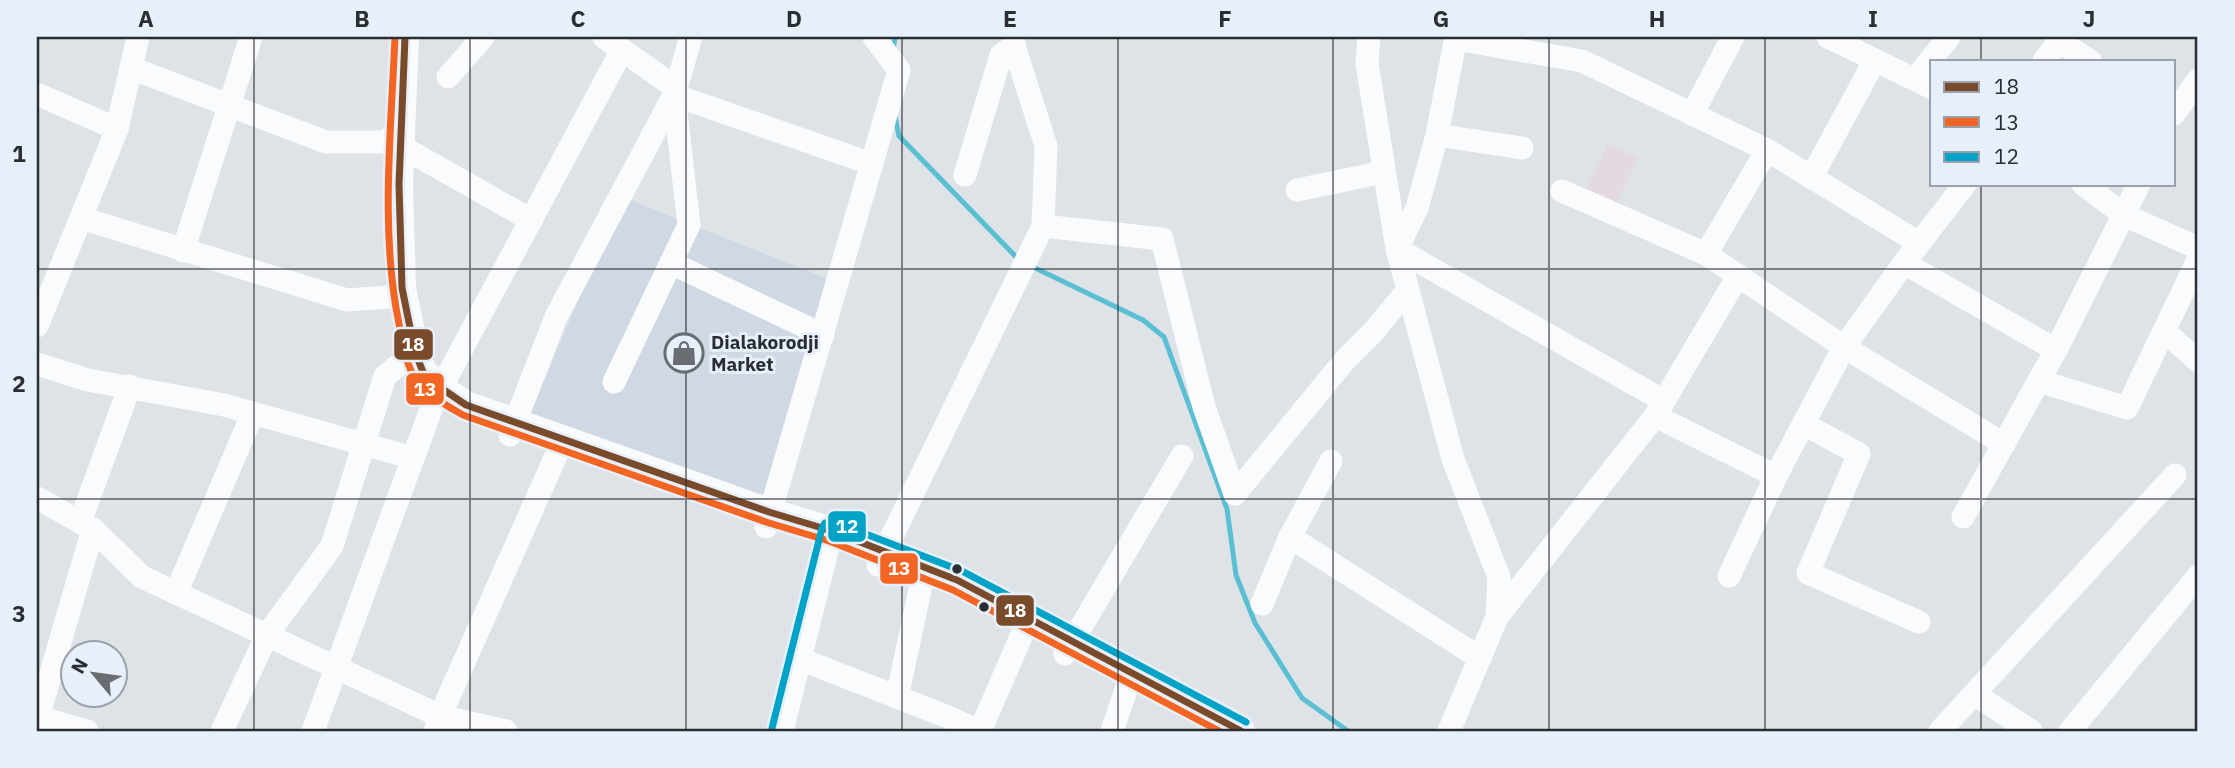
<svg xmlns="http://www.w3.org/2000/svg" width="2235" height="768" viewBox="0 0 2235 768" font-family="'IBM Plex Sans',sans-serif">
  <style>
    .built { fill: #d0d8e3 }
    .industrial { fill: #e2d9e3 }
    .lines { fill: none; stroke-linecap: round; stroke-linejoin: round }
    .stream { stroke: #5bbfd3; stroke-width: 5 }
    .minor { stroke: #fafbfc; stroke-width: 23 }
    .major { stroke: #fafbfc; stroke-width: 28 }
    .bus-1-casing { stroke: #e7effa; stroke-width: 12 }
    .bus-2-casing { stroke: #e7effa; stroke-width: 12 }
    .bus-3-casing { stroke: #e7effa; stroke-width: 12 }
    .bus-1 { stroke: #7a4b2a; stroke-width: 7 }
    .bus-2 { stroke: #f26522; stroke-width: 7 }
    .bus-3 { stroke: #02a3c6; stroke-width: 7 }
    .grid { fill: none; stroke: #2a2d31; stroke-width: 2; stroke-opacity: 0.55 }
    .bus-dot { fill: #2a2d31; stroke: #e7effa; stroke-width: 2.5 }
    .labels { text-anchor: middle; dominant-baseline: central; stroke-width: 6; stroke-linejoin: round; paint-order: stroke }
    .poi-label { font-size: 19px; font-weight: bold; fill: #2a2d31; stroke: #e7effa; text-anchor: start }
    .line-badge { stroke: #e7effa; stroke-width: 2.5 }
    .badge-label { font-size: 19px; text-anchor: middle; font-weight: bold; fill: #fff }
    .neatline { fill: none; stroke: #2a2d31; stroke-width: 2.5 }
    .grid-label { font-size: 23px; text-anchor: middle; font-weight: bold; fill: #2a2d31 }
  </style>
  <rect width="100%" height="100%" fill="#dee3e8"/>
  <path class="built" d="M622 197 833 281 770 497 526 424Z"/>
  <path class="industrial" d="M1608 144 1638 158 1617 203 1587 189Z"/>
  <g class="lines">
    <g class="stream">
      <path d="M893 51 895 37"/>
      <path d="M895 116 899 136 1019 260"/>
      <path d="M1031 266 1143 320 1164 337 1227 509 1236 575 1255 623 1302 698 1348 731"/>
    </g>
    <g class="minor">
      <path d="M604 37 676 88"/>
      <path d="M1369 37 1367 64 1397 249 1664 401"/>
      <path d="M1828 37 1932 88"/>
      <path d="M1456 39 1582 61 1767 150 1919 243"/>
      <path d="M2059 41 2090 61"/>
      <path d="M2044 61 2062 37"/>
      <path d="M131 68 326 142H386"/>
      <path d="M448 77 483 37"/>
      <path d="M1915 79 1949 37"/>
      <path d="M37 94 117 129"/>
      <path d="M674 95 872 164"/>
      <path d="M1692 114 1733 37"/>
      <path d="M2174 114 2198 80"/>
      <path d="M1437 135 1522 148"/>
      <path d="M388 139 531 220"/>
      <path d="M965 175 1001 55 1014 46"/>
      <path d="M1811 178 1875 60"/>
      <path d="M2083 184 2124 215 2198 248"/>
      <path d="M1297 190 1384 172"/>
      <path d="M1562 191 1706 254 1844 347 2004 444"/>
      <path d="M81 218 347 300 388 297"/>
      <path d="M1043 226 1162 239 1204 407 1235 494"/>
      <path d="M183 251 251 37"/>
      <path d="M1706 254 1767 150"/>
      <path d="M671 263 823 335"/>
      <path d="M1904 263 2056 350"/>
      <path d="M37 326 117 129 138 37"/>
      <path d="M2164 331 2198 361"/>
      <path d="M37 364 88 380 224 405 413 458"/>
      <path d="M2039 381 2127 408 2198 260"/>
      <path d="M614 382 689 225 674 95"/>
      <path d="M1655 416 1776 476"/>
      <path d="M1804 424 1859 454 1808 573 1919 622"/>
      <path d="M510 435 556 317 674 95 691 37"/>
      <path d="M1235 494 1345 360 1374 331 1407 291"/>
      <path d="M37 498 93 529 142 577 440 716 506 731"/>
      <path d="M1963 517 2056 350 2139 184"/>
      <path d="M80 522 130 386"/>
      <path d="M766 527 899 70 874 37"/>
      <path d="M1290 537 1480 658"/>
      <path d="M878 565 1043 226 1046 146 1014 46V37"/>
      <path d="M1729 576 1776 476 1844 347 1904 263 1965 184"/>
      <path d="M176 593 253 413"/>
      <path d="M1262 604 1290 537 1331 461"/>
      <path d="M1497 617 1655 416 1738 276"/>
      <path d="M1065 654 1182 456"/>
      <path d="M800 659 948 717 978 731"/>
      <path d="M1974 694 2031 731"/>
      <path d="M897 697 925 567"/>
      <path d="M38 717 87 731"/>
      <path d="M37 721 93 529"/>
      <path d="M222 731 267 635 332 546 385 376 415 352"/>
      <path d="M313 731 434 401 622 50"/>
      <path d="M435 731 440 716 563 440"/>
      <path d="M782 731 832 531"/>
      <path d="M980 731 1023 632"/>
      <path d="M1112 731 1127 687"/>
      <path d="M1449 731 1497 617 1499 577 1453 459 1397 249 1417 208 1437 135 1456 37"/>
      <path d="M1940 731 2175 475"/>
      <path d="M2070 731 2198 576"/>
    </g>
    <path class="major" d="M405 37 399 184 402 288 415 352 423 372 441 388 466 405 769 512 832 531 957 580 1241 731"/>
    <g class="bus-1-casing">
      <path id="bus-1" d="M405 37 399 184 402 288 415 352 423 372 441 388 466 405 769 512 832 531 957 580 1241 731"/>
    </g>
    <g class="bus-2-casing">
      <path id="bus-2" d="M395 37C391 131 380 232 399 324 402 341 405 359 413 375 420 390 448 407 463 415L766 522 829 541 953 590 1219 731"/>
    </g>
    <g class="bus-3-casing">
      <path id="bus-3" d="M772 728 822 528 825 523 832 521 962 571 1246 722"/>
    </g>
    <use href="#bus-1" class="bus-1"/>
    <use href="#bus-2" class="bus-2"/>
    <use href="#bus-3" class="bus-3"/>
  </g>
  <path class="grid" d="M254 37V731M470 37V731M686 37V731M902 37V731M1118 37V731M1333 37V731M1549 37V731M1765 37V731M1981 37V61M1981 184V731M37 269H2198M37 499H2198"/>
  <defs>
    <g id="shop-ring" transform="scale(2.0125)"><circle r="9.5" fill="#e7effa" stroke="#696d71" stroke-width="1.5"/><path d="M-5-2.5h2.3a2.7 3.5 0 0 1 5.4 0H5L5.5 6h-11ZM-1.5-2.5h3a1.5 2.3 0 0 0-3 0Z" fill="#696d71"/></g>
  </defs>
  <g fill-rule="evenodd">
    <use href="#shop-ring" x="684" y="353"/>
  </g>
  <g class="bus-dot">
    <circle cx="957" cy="569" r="6"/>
    <circle cx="984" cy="607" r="6"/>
  </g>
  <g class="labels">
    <g class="poi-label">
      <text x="711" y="342">Dialakorodji<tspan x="711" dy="22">Market</tspan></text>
    </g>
  </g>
  <g class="line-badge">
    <rect x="393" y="328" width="41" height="33" rx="7" fill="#7a4b2a"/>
    <rect x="405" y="372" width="40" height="34" rx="7" fill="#f26522"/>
    <rect x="827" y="510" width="40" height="33" rx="7" fill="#02a3c6"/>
    <rect x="879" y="552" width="40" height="33" rx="7" fill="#f26522"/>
    <rect x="995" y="594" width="40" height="33" rx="7" fill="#7a4b2a"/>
  </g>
  <g class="badge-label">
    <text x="413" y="351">18</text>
    <text x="425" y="396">13</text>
    <text x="847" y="533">12</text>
    <text x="899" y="575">13</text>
    <text x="1015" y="617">18</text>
  </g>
  <rect width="2235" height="768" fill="none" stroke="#e7effa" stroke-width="77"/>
  <rect x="1930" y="60" width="245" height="126" fill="#e7effa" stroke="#9ba1aa" stroke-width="2"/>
  <rect x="1944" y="82" width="35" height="10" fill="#7a4b2a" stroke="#9ba1aa" stroke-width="2"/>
  <text x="1994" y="94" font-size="21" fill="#2a2d31">18</text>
  <rect x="1944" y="117" width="35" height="10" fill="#f26522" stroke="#9ba1aa" stroke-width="2"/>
  <text x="1994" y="130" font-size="21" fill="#2a2d31">13</text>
  <rect x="1944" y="152" width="35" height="10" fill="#02a3c6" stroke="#9ba1aa" stroke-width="2"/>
  <text x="1994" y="164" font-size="21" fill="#2a2d31">12</text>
  <g transform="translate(94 674) rotate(299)"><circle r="33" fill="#e7effa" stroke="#9ba1aa" stroke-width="2"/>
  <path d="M0-5L12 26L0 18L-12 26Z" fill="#696d71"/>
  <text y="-10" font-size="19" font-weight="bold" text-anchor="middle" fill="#2a2d31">N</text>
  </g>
  <rect x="38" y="38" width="2158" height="692" class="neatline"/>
  <g class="grid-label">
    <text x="146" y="27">A</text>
    <text x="362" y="27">B</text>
    <text x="578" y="27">C</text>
    <text x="794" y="27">D</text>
    <text x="1010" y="27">E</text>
    <text x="1225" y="27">F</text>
    <text x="1441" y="27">G</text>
    <text x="1657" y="27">H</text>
    <text x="1873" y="27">I</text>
    <text x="2089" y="27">J</text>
    <text x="19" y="162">1</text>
    <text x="19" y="392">2</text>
    <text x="19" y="622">3</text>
  </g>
</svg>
